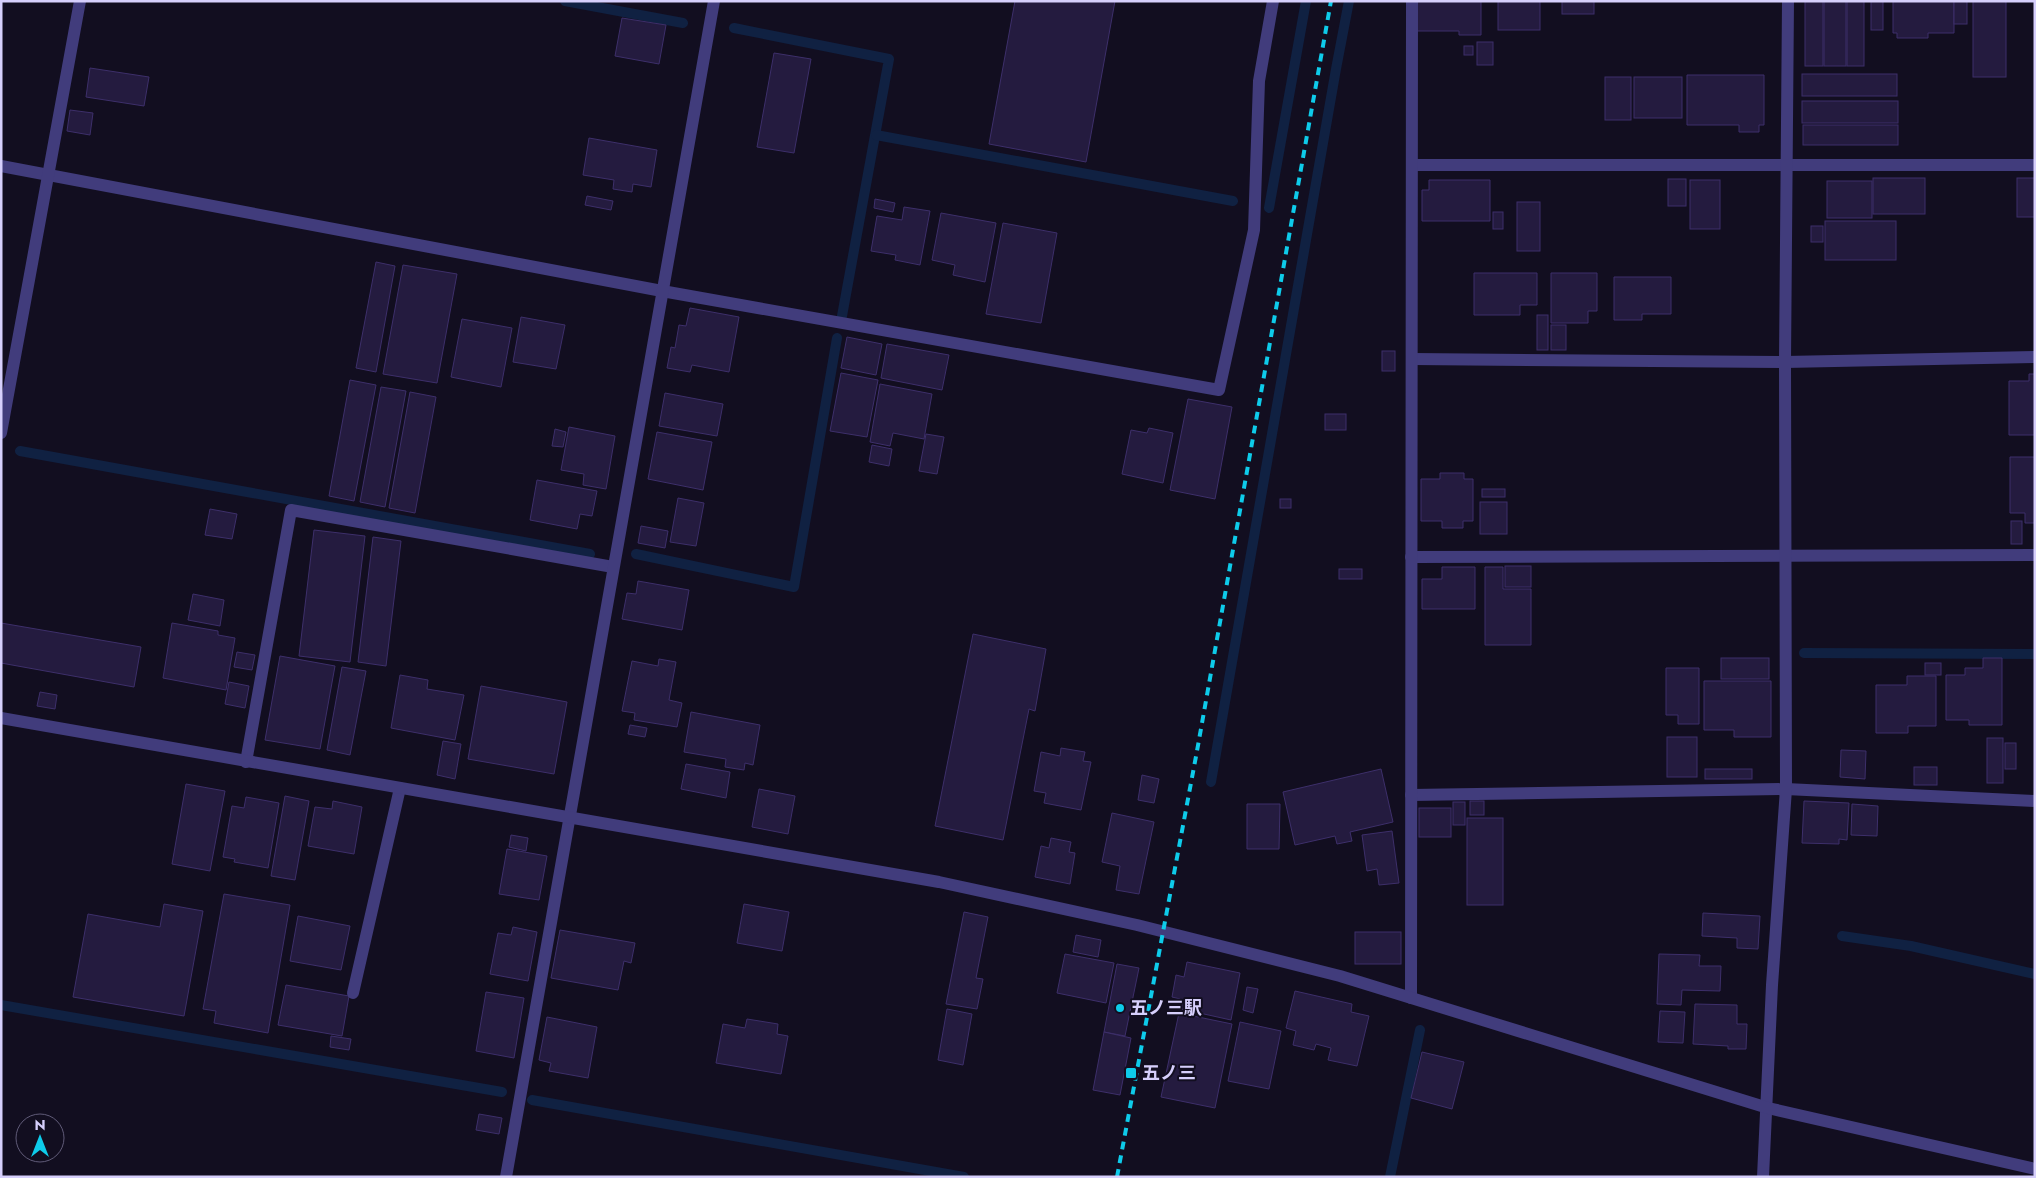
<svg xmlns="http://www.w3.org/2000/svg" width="2036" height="1178" viewBox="0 0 2036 1178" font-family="Jost,'Noto Sans JP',sans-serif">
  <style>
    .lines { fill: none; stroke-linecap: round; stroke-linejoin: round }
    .stream { stroke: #102142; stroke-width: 10 }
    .building { fill: #241b3f; stroke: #3d2f6a }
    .service { stroke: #413c7c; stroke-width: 12 }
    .minor { stroke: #413c7c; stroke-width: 12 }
    .tertiary { stroke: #413c7c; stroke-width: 12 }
    .rail { stroke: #0ecbea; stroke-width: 4; stroke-dasharray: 8 6; stroke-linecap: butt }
    .poi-dot { fill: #0ecbea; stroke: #120e20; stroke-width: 2 }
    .labels { text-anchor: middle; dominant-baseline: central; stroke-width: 4; stroke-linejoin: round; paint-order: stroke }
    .poi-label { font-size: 18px; font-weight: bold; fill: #d6cffc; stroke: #120e20; text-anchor: start }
  </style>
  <rect width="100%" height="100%" fill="#120e20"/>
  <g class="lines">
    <g class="stream">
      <path d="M565 1 683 23"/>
      <path d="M734 28 889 59 842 316"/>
      <path d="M876 135 1233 201"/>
      <path d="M1269 208 1306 1"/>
      <path d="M20 451 590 554"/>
      <path d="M636 554 794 587 837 338"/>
      <path d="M1804 653 2035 654"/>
      <path d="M1211 782 1336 69 1349 1"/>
      <path d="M1842 936 1911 946 2035 974"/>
      <path d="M1 1005 502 1092"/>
      <path d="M532 1100 964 1177"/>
      <path d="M1390 1177 1420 1030"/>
    </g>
  </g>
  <g class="building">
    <path d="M1015 1H1115L1086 162 989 144Z"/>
    <path d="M1417 1H1481V35H1459V31H1417Z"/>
    <rect x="1498" y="1" width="42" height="29"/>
    <rect x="1562" y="1" width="32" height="13"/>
    <rect x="1805" y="1" width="18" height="65"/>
    <rect x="1824" y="1" width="22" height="65"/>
    <rect x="1847" y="1" width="17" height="65"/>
    <rect x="1871" y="1" width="12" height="29"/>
    <path d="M1893 1H1954V33H1928V38H1897V33H1893Z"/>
    <rect x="1954" y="1" width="13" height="23"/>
    <rect x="1973" y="1" width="33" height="76"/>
    <path d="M622 18 666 25 659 64 615 56Z"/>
    <rect x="1477" y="42" width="16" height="23"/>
    <rect x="1464" y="46" width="9" height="9"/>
    <path d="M774 53 811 59 794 153 757 147Z"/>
    <path d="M90 68 149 77 144 106 86 97Z"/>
    <rect x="1802" y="74" width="95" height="22"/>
    <path d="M1687 75H1764V125H1759V132H1739V125H1687Z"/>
    <rect x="1605" y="77" width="26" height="43"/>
    <rect x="1634" y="77" width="48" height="41"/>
    <rect x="1802" y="101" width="96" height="22"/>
    <path d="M70 110 93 113 90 135 67 131Z"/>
    <rect x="1803" y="125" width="95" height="20"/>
    <path d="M589 138 657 150 651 187 633 184 632 192 613 189 614 180 583 175Z"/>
    <rect x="1873" y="178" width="52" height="36"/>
    <rect x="2017" y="178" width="18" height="39"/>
    <rect x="1668" y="179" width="18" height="27"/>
    <path d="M1429 180H1490V221H1422V190H1429Z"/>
    <rect x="1690" y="180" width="30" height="49"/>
    <rect x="1827" y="181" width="45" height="37"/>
    <path d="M587 196 613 201 611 210 585 205Z"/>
    <path d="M875 199 895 203 893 212 874 208Z"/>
    <rect x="1517" y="202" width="23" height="49"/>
    <path d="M904 207 930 211 920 265 895 260 896 255 871 251 877 216 902 220Z"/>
    <rect x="1493" y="212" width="10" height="17"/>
    <path d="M941 213 996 223 985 282 953 275 955 265 932 260Z"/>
    <rect x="1825" y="221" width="71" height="39"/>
    <path d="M1003 223 1057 233 1041 323 986 314Z"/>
    <rect x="1811" y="226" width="12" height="16"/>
    <path d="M376 262 395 266 376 372 356 368Z"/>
    <path d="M403 265 457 274 437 383 383 374Z"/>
    <path d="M1474 273H1537V305H1520V315H1474Z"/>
    <path d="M1551 273H1597V311H1588V323H1551Z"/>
    <path d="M1614 277H1671V314H1642V320H1614Z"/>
    <path d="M690 308 739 317 729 372 692 365 690 372 667 368 671 347 675 348 679 325 686 326Z"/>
    <rect x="1537" y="315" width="11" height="35"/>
    <path d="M521 317 565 325 556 369 513 362Z"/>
    <path d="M462 319 512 328 501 387 451 377Z"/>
    <rect x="1551" y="325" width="15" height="25"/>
    <path d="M847 337 882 344 876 375 841 368Z"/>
    <path d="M887 344 949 355 942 390 881 378Z"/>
    <rect x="1382" y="351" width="13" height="20"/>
    <path d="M841 373 878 380 867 437 830 431Z"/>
    <path d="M2029 374H2035V435H2009V381H2029Z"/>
    <path d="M350 380 376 385 354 501 329 496Z"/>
    <path d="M880 384 932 394 924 439 893 433 890 446 870 442Z"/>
    <path d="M381 387 406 391 385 507 360 502Z"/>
    <path d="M410 392 436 397 415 513 389 508Z"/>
    <path d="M665 393 723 404 717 436 659 426Z"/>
    <path d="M1188 399 1232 407 1215 499 1170 490Z"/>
    <rect x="1325" y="414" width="21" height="16"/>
    <path d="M569 427 615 436 606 489 583 485 584 474 561 470Z"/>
    <path d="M1149 428 1173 433 1163 483 1122 474 1131 430 1147 433Z"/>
    <path d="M555 429 566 432 563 447 552 446Z"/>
    <path d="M657 432 712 442 703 490 648 479Z"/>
    <path d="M926 434 944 437 937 474 919 471Z"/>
    <path d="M872 445 892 449 889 466 869 462Z"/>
    <path d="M2010 457H2035V523H2025V513H2010Z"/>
    <path d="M1440 473H1464V479H1473V521H1463V528H1442V521H1421V479H1440Z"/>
    <path d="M537 480 597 491 592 516 580 514 577 529 530 520Z"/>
    <rect x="1482" y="489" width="23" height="8"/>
    <path d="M678 498 704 503 696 546 670 542Z"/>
    <rect x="1280" y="499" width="11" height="9"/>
    <rect x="1480" y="502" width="27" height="32"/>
    <path d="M210 509 237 514 232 539 205 535Z"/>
    <rect x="2011" y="521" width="11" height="23"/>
    <path d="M641 526 668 531 665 548 638 543Z"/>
    <path d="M314 530 365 536 350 662 299 656Z"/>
    <path d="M373 537 401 541 386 666 358 662Z"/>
    <rect x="1505" y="566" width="26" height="21"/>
    <path d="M1442 567H1475V609H1422V579H1442Z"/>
    <path d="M1485 567H1503V589H1531V645H1485Z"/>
    <rect x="1339" y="569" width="23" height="10"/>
    <path d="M638 581 689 590 682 630 622 619 627 593 636 594Z"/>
    <path d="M193 594 224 600 220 626 188 620Z"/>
    <path d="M1 623 141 647 134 687 1 663Z"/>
    <path d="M172 623 218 631V635L235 638 226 690 163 678Z"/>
    <path d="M973 634 1046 649 1035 711 1029 709 1003 840 935 826Z"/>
    <path d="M237 652 255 655 252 670 234 667Z"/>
    <path d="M280 656 335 666 320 749 265 740Z"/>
    <rect x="1721" y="658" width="48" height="21"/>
    <path d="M1983 658H2002V725H1969V720H1946V675H1965V668H1983Z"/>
    <path d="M659 659 676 662 669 700 682 703 677 727 634 720 635 713 622 711 632 661 658 666Z"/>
    <rect x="1925" y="663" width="16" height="12"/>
    <path d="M342 667 366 671 350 755 327 750Z"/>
    <path d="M1666 668H1699V724H1678V715H1666Z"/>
    <path d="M400 675 428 680 427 689 464 695 455 740 391 728Z"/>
    <path d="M1907 676H1936V726H1908V733H1876V685H1907Z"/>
    <path d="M1704 681H1771V737H1734V730H1704Z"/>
    <path d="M229 682 249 686 245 708 225 704Z"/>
    <path d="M481 686 567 702 554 774 468 759Z"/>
    <path d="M40 692 57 695 55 709 37 706Z"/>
    <path d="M691 712 760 725 753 765 745 763 744 770 725 767 726 759 684 752Z"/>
    <path d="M630 725 647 728 645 737 628 734Z"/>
    <rect x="1667" y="737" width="30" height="40"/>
    <rect x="1987" y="738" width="16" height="45"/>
    <path d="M443 741 461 744 455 779 437 775Z"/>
    <rect x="2005" y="743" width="11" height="26"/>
    <path d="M1061 748 1085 752 1083 761 1091 762 1081 810 1044 803 1046 793 1034 791 1041 752 1060 756Z"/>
    <path d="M1841 750 1866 751 1865 779 1840 777Z"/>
    <path d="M686 764 730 772 726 798 681 789Z"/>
    <rect x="1914" y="767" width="23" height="18"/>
    <path d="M1381 769 1393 822 1350 832 1352 841 1337 844 1335 836 1295 845 1283 792Z"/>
    <rect x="1705" y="769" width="47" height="10"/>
    <path d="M1142 775 1159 779 1154 803 1138 800Z"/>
    <path d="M186 784 225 791 210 871 172 864Z"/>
    <path d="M759 789 795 796 788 834 752 827Z"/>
    <path d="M285 796 309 801 295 880 271 876Z"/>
    <path d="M246 797 279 803 268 868 234 862 235 859 223 857 232 806 244 808Z"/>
    <path d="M333 801 362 807 354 854 308 846 315 807 332 809Z"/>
    <rect x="1470" y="801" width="14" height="14"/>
    <path d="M1804 801 1849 803 1847 840 1839 839V844L1802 843Z"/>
    <rect x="1453" y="802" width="12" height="23"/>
    <path d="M1247 804H1280L1279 849H1247Z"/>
    <path d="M1852 804 1878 806 1877 836 1851 835Z"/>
    <rect x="1419" y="808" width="32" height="29"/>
    <path d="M1112 813 1154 822 1139 894 1116 890 1120 866 1102 862Z"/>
    <rect x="1467" y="818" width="36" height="87"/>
    <path d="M1392 831 1399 883 1379 885 1377 869 1367 871 1362 835Z"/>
    <path d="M511 835 528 838 526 851 509 847Z"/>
    <path d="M1051 838 1071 842 1069 852 1075 853 1070 884 1035 877 1041 846 1049 848Z"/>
    <path d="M507 849 547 856 539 900 499 894Z"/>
    <path d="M224 894 290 905 268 1033 214 1023 216 1011 203 1009Z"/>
    <path d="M164 904 203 911 184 1016 73 997 88 914 160 927Z"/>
    <path d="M744 904 789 912 782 951 737 943Z"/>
    <path d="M964 912 988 917 976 978 983 979 977 1009 946 1004Z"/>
    <path d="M1703 913 1760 916 1758 949 1737 948V938L1702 936Z"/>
    <path d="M298 916 350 926 341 970 290 961Z"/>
    <path d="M513 927 537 932 528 981 490 974 498 933 511 935Z"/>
    <path d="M560 930 635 943 631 963 624 961 618 990 551 978Z"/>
    <rect x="1355" y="932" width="46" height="32"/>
    <path d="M1076 935 1101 940 1098 957 1073 952Z"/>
    <path d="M1065 954 1114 963 1106 1003 1057 993Z"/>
    <path d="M1659 954 1700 955 1699 966H1721L1720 991 1682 990 1681 1005 1657 1004Z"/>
    <path d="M1187 962 1240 973 1231 1020 1177 1008 1180 999 1172 997 1176 975 1184 977Z"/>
    <path d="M1117 964 1139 968 1125 1036 1104 1032Z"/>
    <path d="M286 985 349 996 342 1036 278 1025Z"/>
    <path d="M1247 987 1258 989 1253 1013 1243 1010Z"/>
    <path d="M1295 991 1352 1004 1351 1012 1369 1016 1357 1066 1328 1060 1331 1048 1316 1044 1314 1050 1293 1045 1296 1031 1286 1028Z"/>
    <path d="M486 992 524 998 514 1058 476 1051Z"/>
    <path d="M1695 1004 1737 1005V1024H1747L1746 1049H1728V1046L1693 1044Z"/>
    <path d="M947 1009 972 1014 963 1065 938 1060Z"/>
    <path d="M1660 1011 1685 1012 1683 1043 1658 1042Z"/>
    <path d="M1179 1013 1232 1024 1215 1108 1161 1097Z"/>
    <path d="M547 1017 597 1027 588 1078 549 1071 551 1063 539 1060Z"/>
    <path d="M747 1019 778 1024 777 1034 788 1036 781 1074 716 1063 723 1024 745 1028Z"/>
    <path d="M1240 1022 1281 1031 1269 1089 1228 1081Z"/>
    <path d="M1104 1032 1131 1038 1120 1095 1093 1090Z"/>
    <path d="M331 1036 351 1039 349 1050 330 1047Z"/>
    <path d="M1422 1052 1464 1062 1452 1109 1411 1098Z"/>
    <path d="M479 1114 502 1118 499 1134 476 1130Z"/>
  </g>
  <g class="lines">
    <path class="service" d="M353 993 400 788"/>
    <g class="minor">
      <path d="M1412 165H2035"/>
      <path d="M1 166 662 291 1219 390 1254 230 1259 81 1273 1"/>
      <path d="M1412 359 1785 362 2035 357"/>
      <path d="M1 433 80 1"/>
      <path d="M1411 557 2035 555"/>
      <path d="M246 762 291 510 613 567"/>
      <path d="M1411 795 1786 789 2035 801"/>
      <path d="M1411 998 1412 1"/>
      <path d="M506 1177 714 1"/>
      <path d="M1763 1177 1772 985 1786 789 1785 362 1788 1"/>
    </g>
    <path class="tertiary" d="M1 718 939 882 1137 925 1340 976 1768 1108 2035 1169"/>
    <path class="rail" d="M1117 1177 1197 751 1331 1"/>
  </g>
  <g class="poi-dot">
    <circle cx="1120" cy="1008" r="5"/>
    <rect x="1125" y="1067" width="12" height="12" rx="2.5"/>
  </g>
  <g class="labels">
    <g class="poi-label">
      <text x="1130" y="1008">五ノ三駅</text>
      <text x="1142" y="1073">五ノ三</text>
    </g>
  </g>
  <rect width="2036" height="1178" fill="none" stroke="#d6cffc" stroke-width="5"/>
  <g transform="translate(40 1138)"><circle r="24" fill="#120e20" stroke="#605b78"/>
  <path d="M0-4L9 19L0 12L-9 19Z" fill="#0ecbea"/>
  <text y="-8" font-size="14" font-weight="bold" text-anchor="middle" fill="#d6cffc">N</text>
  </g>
</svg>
